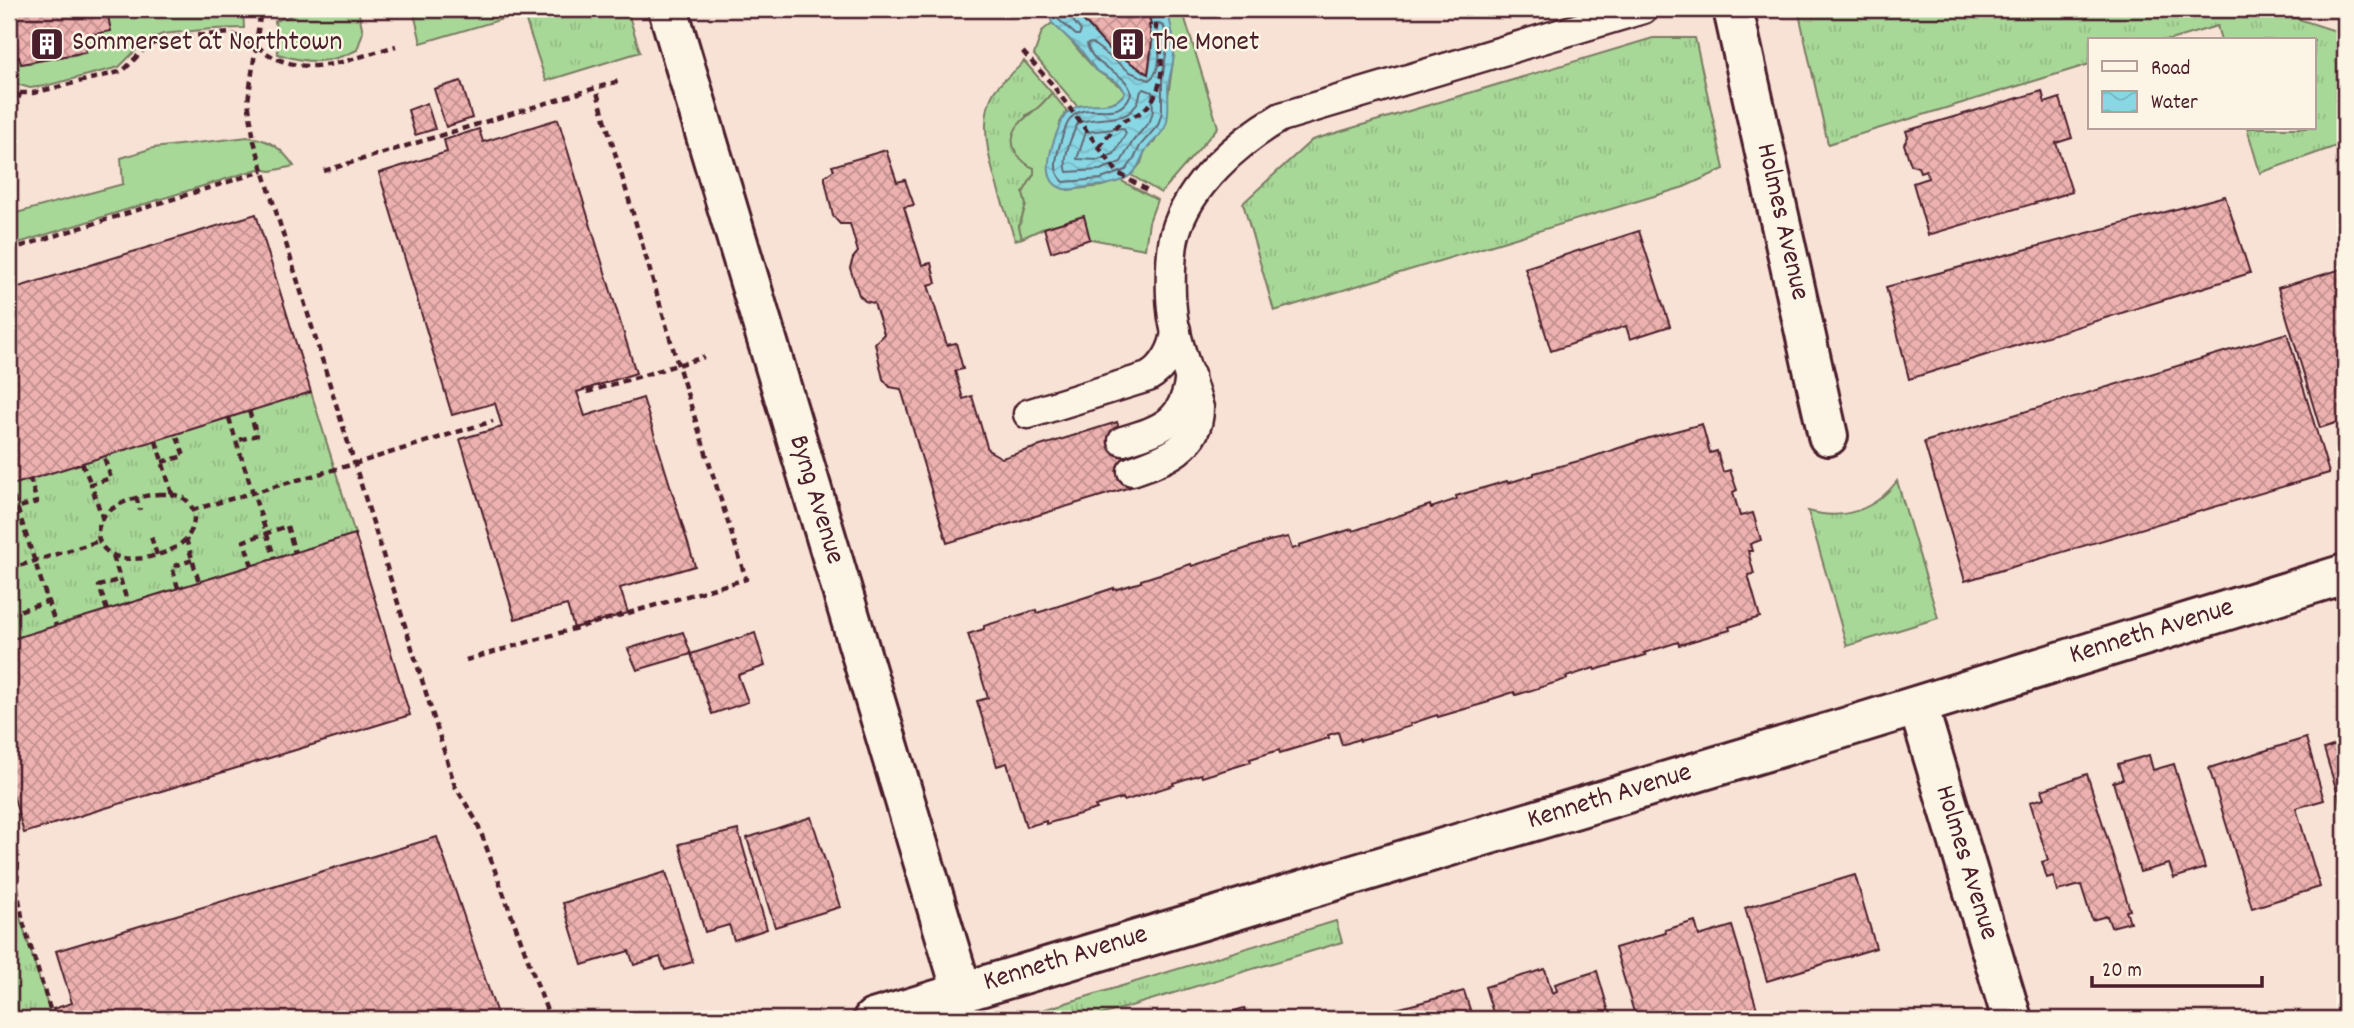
<svg xmlns="http://www.w3.org/2000/svg" width="2354" height="1028" viewBox="0 0 2354 1028" font-family="Dekko,sans-serif">
  <style>
    .grass { fill: url(#grass-tufts); stroke: #797c62; stroke-width: 2 }
    .garden { fill: #a8d898; stroke: #797c62; stroke-width: 2 }
    .water { fill: url(#water-waves); stroke: #6f8d9a; stroke-width: 2 }
    .lines { fill: none; stroke-linecap: round; stroke-linejoin: round }
    .shore { stroke: #636975; stroke-width: 2 }
    .building { fill: url(#building-cross-hatch); stroke: #4a1f2b; stroke-width: 2 }
    .lane-casing { stroke: #4a1f2b; stroke-width: 33 }
    .street-casing { stroke: #4a1f2b; stroke-width: 44 }
    .path { stroke: #4a1f2b; stroke-width: 4.5; stroke-dasharray: 7 5; stroke-linecap: butt }
    .lane { stroke: #fcf5e5; stroke-width: 28 }
    .street { stroke: #fcf5e5; stroke-width: 38 }
    .labels { text-anchor: middle; dominant-baseline: central; stroke-width: 5; stroke-linejoin: round; paint-order: stroke }
    .poi-label { font-size: 28px; fill: #4a1f2b; stroke: #fcf5e5; text-anchor: start }
    .street-label { font-size: 28px; fill: #4a1f2b; stroke: #fcf5e5 }
  </style>
  <defs>
    <pattern id="grass-tufts" width="24" height="20" patternUnits="userSpaceOnUse" patternTransform="scale(1.75)"><rect width="24" height="20" fill="#a8d898"/><path d="M3 7l-1-3M5 7V3M7 7l1-3M15 17l-1-3M17 17v-4M19 17l1-3" fill="none" stroke="#92b983"/></pattern>
    <pattern id="water-waves" width="16" height="10" patternUnits="userSpaceOnUse" patternTransform="scale(1.75)"><rect width="16" height="10" fill="#88d7e4"/><path d="M0 5q4-4 8 0t8 0" fill="none" stroke="#77b8c4"/></pattern>
    <pattern id="building-cross-hatch" width="8" height="8" patternUnits="userSpaceOnUse" patternTransform="scale(1.75)"><rect width="8" height="8" fill="#edb2b0"/><path d="M0 0l8 8M0 8l8-8" fill="none" stroke="#c2908f"/></pattern>
  </defs>
  <rect width="100%" height="100%" fill="#f8e1d5"/>
  <filter id="ink" filterUnits="userSpaceOnUse"><feTurbulence type="fractalNoise" baseFrequency=".0143" numOctaves="2"/><feDisplacementMap in="SourceGraphic" scale="14" xChannelSelector="R" yChannelSelector="G"/><feConvolveMatrix kernelMatrix="1 2 1 2 8 2 1 2 1" color-interpolation-filters="sRGB"/></filter>
  <g filter="url(#ink)">
    <g class="grass">
      <path d="M522 9H627L640 52 546 81Z"/>
      <path d="M1798 9H2267L2345 34V143L2260 173 2247 128H2314V40H2221L2217 26 2170 40H2090V64L1828 144Z"/>
      <path d="M1653 38H1695L1724 169 1684 187 1274 311 1243 203 1312 140Z"/>
      <path d="M1024 61 1052 93 1037 109 1026 115 1027 165 1034 167V174L1023 193 1026 205 1019 226 1022 238 1015 240C1003 200 971 131 994 92 1001 80 1015 73 1024 61Z"/>
      <path d="M311 392 355 534 9 640V486Z"/>
      <path d="M1897 481 1938 618 1847 646 1808 511C1843 521 1875 510 1897 481Z"/>
      <path d="M9 914 20 917 52 1019H9Z"/>
      <path d="M1336 921 1342 942 1088 1019H1013Z"/>
    </g>
    <g class="garden">
      <path d="M137 9H252L243 11 244 28 212 29 163 34 145 41 119 67 45 86 30 88 9 82V59L19 57 22 64 86 53 83 36 110 31 108 16 137 11Z"/>
      <path d="M290 9H358L363 32 357 50C328 64 309 64 278 54L275 21 290 16Z"/>
      <path d="M413 9H522L523 13 421 43Z"/>
      <path d="M1167 9H1182L1218 127 1161 193 1131 175 1141 163 1145 150 1155 142 1168 96 1175 47Z"/>
      <path d="M1052 23C1069 36 1080 53 1094 68 1104 78 1117 80 1125 92 1117 108 1093 104 1077 106L1034 55 1042 31Z"/>
      <path d="M1052 93 1067 111 1060 123 1068 190 1102 186 1120 180 1157 200 1149 222 1145 249 1090 239 1083 216 1044 228 1022 238 1019 227 1026 205 1023 193 1034 174V168C1026 165 1022 161 1017 154 1004 133 1022 120 1036 109 1042 105 1047 98 1052 93Z"/>
      <path d="M248 137C270 139 282 149 294 166L271 171 258 169 9 246V215L123 184 121 158 153 148Z"/>
    </g>
    <path class="water" d="M1048 9H1073L1108 48 1148 74 1152 53 1149 25 1151 24 1147 9H1167C1170 22 1175 37 1174 51 1174 64 1169 76 1168 88 1168 101 1170 113 1166 125 1162 136 1152 141 1146 150 1141 157 1140 166 1133 173 1124 182 1105 186 1093 186 1083 187 1069 192 1061 188 1038 179 1053 141 1060 125 1074 88 1112 118 1125 92L1120 84 1096 70 1080 49 1052 23Z"/>
    <g class="lines">
      <g class="shore">
        <path d="M1056 9 1058 19 1076 35H1079L1081 31 1069 15 1068 9"/>
        <path d="M1159 24 1164 26 1167 48 1162 80V112L1158 125 1140 146 1134 159 1126 170 1101 179 1064 182C1059 178 1057 174 1056 168 1055 157 1065 122 1073 116 1092 100 1118 124 1131 94 1128 70 1093 70 1087 44L1092 43 1130 72 1149 80C1164 70 1159 42 1157 27Z"/>
        <path d="M1144 89 1152 92 1153 111 1150 121 1133 141 1121 162 1100 170 1067 172C1062 158 1071 137 1078 123 1103 113 1134 129 1141 91Z"/>
        <path d="M1123 128 1126 133 1114 154 1098 160 1077 159 1086 132Z"/>
      </g>
    </g>
    <g class="building">
      <path d="M9 9H137L138 11 108 16 111 31 83 36 86 52 21 64 19 57 9 59Z"/>
      <path d="M1073 9H1147L1151 25H1149L1152 41 1148 74 1108 48Z"/>
      <path d="M461 81 472 118 446 127 434 89Z"/>
      <path d="M2042 91 2045 103 2060 98 2072 138 2056 143 2072 192 1928 235 1913 183 1928 178 1926 170 1920 172 1918 167 1911 165 1904 144 1908 137 1906 131Z"/>
      <path d="M427 103 435 129 415 135 408 110Z"/>
      <path d="M558 119 636 373 577 392 585 416 643 398 695 566 620 588 628 613 574 628 567 605 515 619 460 439 502 427 495 403 452 415 379 173 447 152 444 140 479 129 483 142Z"/>
      <path d="M886 150 897 182 905 180 914 205 904 207 922 265 931 263 936 283 928 285 947 345 956 343 963 369 955 371 963 399 972 396 988 450 1002 458 1117 422 1137 485 947 543 901 389 890 387 883 379 875 343 884 334 874 303 865 301 859 295 850 268 853 258 858 252 850 224H840L833 216 825 180V176L834 170 832 166Z"/>
      <path d="M2225 196 2250 273 1909 379 1886 287Z"/>
      <path d="M256 214 311 392 9 486V290Z"/>
      <path d="M1084 216 1090 239 1051 252 1044 228Z"/>
      <path d="M1639 231 1670 326 1630 339 1626 326 1551 351 1525 268Z"/>
      <path d="M2345 268V420L2320 428 2278 288Z"/>
      <path d="M2287 333 2329 473 1965 581 1924 442Z"/>
      <path d="M1702 424 1710 453 1717 451 1723 472 1730 470 1737 490 1733 492 1740 516 1753 513 1761 540 1750 544 1752 551H1748L1754 574 1748 575 1760 617 1729 627 1730 630 1679 645 1678 642 1644 653 1646 655 1595 670 1594 668 1566 677 1567 679 1516 695 1514 692 1489 700V702L1438 717 1437 715 1410 724 1411 726 1360 741 1359 739 1342 745 1338 732 1328 735 1329 738 1280 753 1279 750 1250 759 1251 762 1202 777 1201 774 1173 783 1174 785 1124 801 1123 798 1095 806 1097 809 1046 824V821L1026 827 1007 763 997 766 977 701 988 698 968 634 984 629V626L1036 610 1037 613 1114 588V590L1141 582V580L1191 564 1192 566 1269 541 1288 537 1292 549 1299 547V545L1352 529 1353 531 1430 505 1431 508 1457 499 1456 496 1507 481 1508 483 1534 475V473L1586 459 1649 438Z"/>
      <path d="M355 534 410 715 24 833 12 791 9 792V640Z"/>
      <path d="M683 632 691 654 637 670 628 649Z"/>
      <path d="M755 633 765 666 738 675 748 702 712 714 691 654Z"/>
      <path d="M2306 738 2324 800 2296 808 2320 887 2252 908 2209 768Z"/>
      <path d="M2345 742V818L2324 749Z"/>
      <path d="M2149 755 2153 770 2174 764 2205 868 2174 878 2169 864 2140 872 2113 782 2123 779 2118 764Z"/>
      <path d="M2087 774 2130 910 2126 911 2130 922 2111 927 2107 916 2092 920 2081 885 2057 891 2053 876 2047 878 2042 862 2048 860 2030 802 2045 798 2042 790Z"/>
      <path d="M811 817 840 907 775 927 747 838Z"/>
      <path d="M738 830 767 929 734 940 729 925 705 932 679 844Z"/>
      <path d="M437 837 497 1014 481 1019H56L53 1009 72 1003 56 951Z"/>
      <path d="M666 872 693 962 665 970 660 957 634 965 629 951 582 965 563 903Z"/>
      <path d="M1855 875 1876 948 1767 981 1745 908Z"/>
      <path d="M1695 921 1699 936 1732 926 1760 1019H1636L1615 948 1666 933 1665 930Z"/>
      <path d="M1545 969 1552 993 1557 991 1555 984 1597 971 1611 1019H1495L1485 987Z"/>
      <path d="M1464 991 1473 1019H1376L1374 1015Z"/>
      <path d="M1244 1008 1247 1016 1253 1019H1208Z"/>
    </g>
    <g class="lines">
      <g class="lane-casing">
        <g id="lane">
          <path d="M1028 414 1148 377C1164 368 1175 348 1176 330"/>
          <path d="M1123 441C1163 429 1185 422 1190 375"/>
          <path d="M1132 471C1164 460 1199 448 1199 408 1191 379 1174 338 1172 309 1170 291 1170 252 1175 234 1189 184 1238 142 1281 117L1643 9"/>
        </g>
      </g>
      <g class="street-casing">
        <g id="street">
          <path d="M668 9 962 991"/>
          <path d="M1733 9 1828 436"/>
          <path d="M1918 706 2012 1019"/>
          <path d="M873 1019 1844 728 2345 574"/>
        </g>
      </g>
      <g class="path">
        <path d="M256 45 248 101 254 141 455 786 477 822 550 1019"/>
        <path d="M257 46C302 83 346 60 396 46"/>
        <path d="M1023 52 1051 83 1118 173 1147 190"/>
        <path d="M9 88 20 93H33L119 72 124 70 147 46 167 38 230 33 256 45 261 9"/>
        <path d="M9 133 20 93"/>
        <path d="M1099 147C1105 140 1110 133 1117 126 1123 118 1137 117 1145 109 1172 82 1160 41 1151 9"/>
        <path d="M324 171 619 81"/>
        <path d="M9 218V224"/>
        <path d="M9 250 263 171"/>
        <path d="M587 392 704 357"/>
        <path d="M249 411 257 435 236 441 275 559"/>
        <path d="M229 418 236 441"/>
        <path d="M156 441 172 494"/>
        <path d="M162 462 184 456 176 434"/>
        <path d="M82 463 91 484"/>
        <path d="M10 486 56 626"/>
        <path d="M159 494C167 494 179 494 185 499 199 509 195 531 184 541 173 551 159 555 145 558 134 559 123 560 113 555 104 551 99 544 98 535 97 505 138 496 159 494Z"/>
        <path d="M136 497 140 510"/>
        <path d="M9 510 37 502 30 479"/>
        <path d="M192 510 354 464 493 421"/>
        <path d="M103 520 91 484 111 478 104 457"/>
        <path d="M151 537 157 555"/>
        <path d="M186 539 199 582"/>
        <path d="M113 556 128 604"/>
        <path d="M252 566 244 541 287 526 295 553"/>
        <path d="M9 569 99 541"/>
        <path d="M178 588 172 567 192 560"/>
        <path d="M107 610 99 586 121 579"/>
        <path d="M9 614 49 601"/>
        <path d="M466 660 746 579 678 365 596 89"/>
        <path d="M9 828 18 859 17 888 23 922 53 1019"/>
      </g>
      <use href="#lane" class="lane"/>
      <use href="#street" class="street"/>
    </g>
  </g>
  <defs>
    <g id="building-square" transform="scale(1.75)"><rect x="-9" y="-9" width="18" height="18" rx="4" fill="#4a1f2b" stroke="#fcf5e5"/><path d="M-4-6H4V6H1V3H-1V6H-4ZM-2.5-4.3h1.7v1.8h-1.7ZM.8-4.3h1.7v1.8H.8ZM-2.5-1h1.7V.8h-1.7ZM.8-1h1.7V.8H.8Z" fill="#fff"/></g>
  </defs>
  <g fill-rule="evenodd">
    <use href="#building-square" x="47" y="44"/>
    <use href="#building-square" x="1128" y="44"/>
  </g>
  <g class="labels">
    <g class="poi-label">
      <text x="72" y="44">Sommerset at Northtown</text>
      <text x="1152" y="44">The Monet</text>
    </g>
    <g class="street-label">
      <text transform="translate(1781 222) rotate(77)">Holmes Avenue</text>
      <text transform="translate(815 500) rotate(73)">Byng Avenue</text>
      <text transform="translate(2152 633) rotate(-17)">Kenneth Avenue</text>
      <text transform="translate(1610 798) rotate(-17)">Kenneth Avenue</text>
      <text transform="translate(1965 863) rotate(73)">Holmes Avenue</text>
      <text transform="translate(1066 960) rotate(-17)">Kenneth Avenue</text>
    </g>
  </g>
  <rect width="2354" height="1028" fill="none" stroke="#fcf5e5" stroke-width="35"/>
  <rect x="18" y="18" width="2319" height="993" fill="none" stroke="#4a1f2b" stroke-width="2.5" filter="url(#ink)"/>
  <rect x="2088" y="38" width="228" height="91" fill="#fcf5e5" stroke="#b59f9b" stroke-width="2"/>
  <rect x="2102" y="61" width="35" height="10" fill="#fcf5e5" stroke="#b59f9b" stroke-width="2"/>
  <text x="2151" y="74" font-size="21" fill="#4a1f2b">Road</text>
  <rect x="2102" y="91" width="35" height="21" fill="url(#water-waves)" stroke="#b59f9b" stroke-width="2"/>
  <text x="2151" y="108" font-size="21" fill="#4a1f2b">Water</text>
  <path d="M2092 976v10h170v-10" fill="none" stroke="#4a1f2b" stroke-width="3.5"/>
  <text x="2102" y="976" font-size="21" fill="#4a1f2b" stroke="#fcf5e5" stroke-width="5" paint-order="stroke">20 m</text>
</svg>
